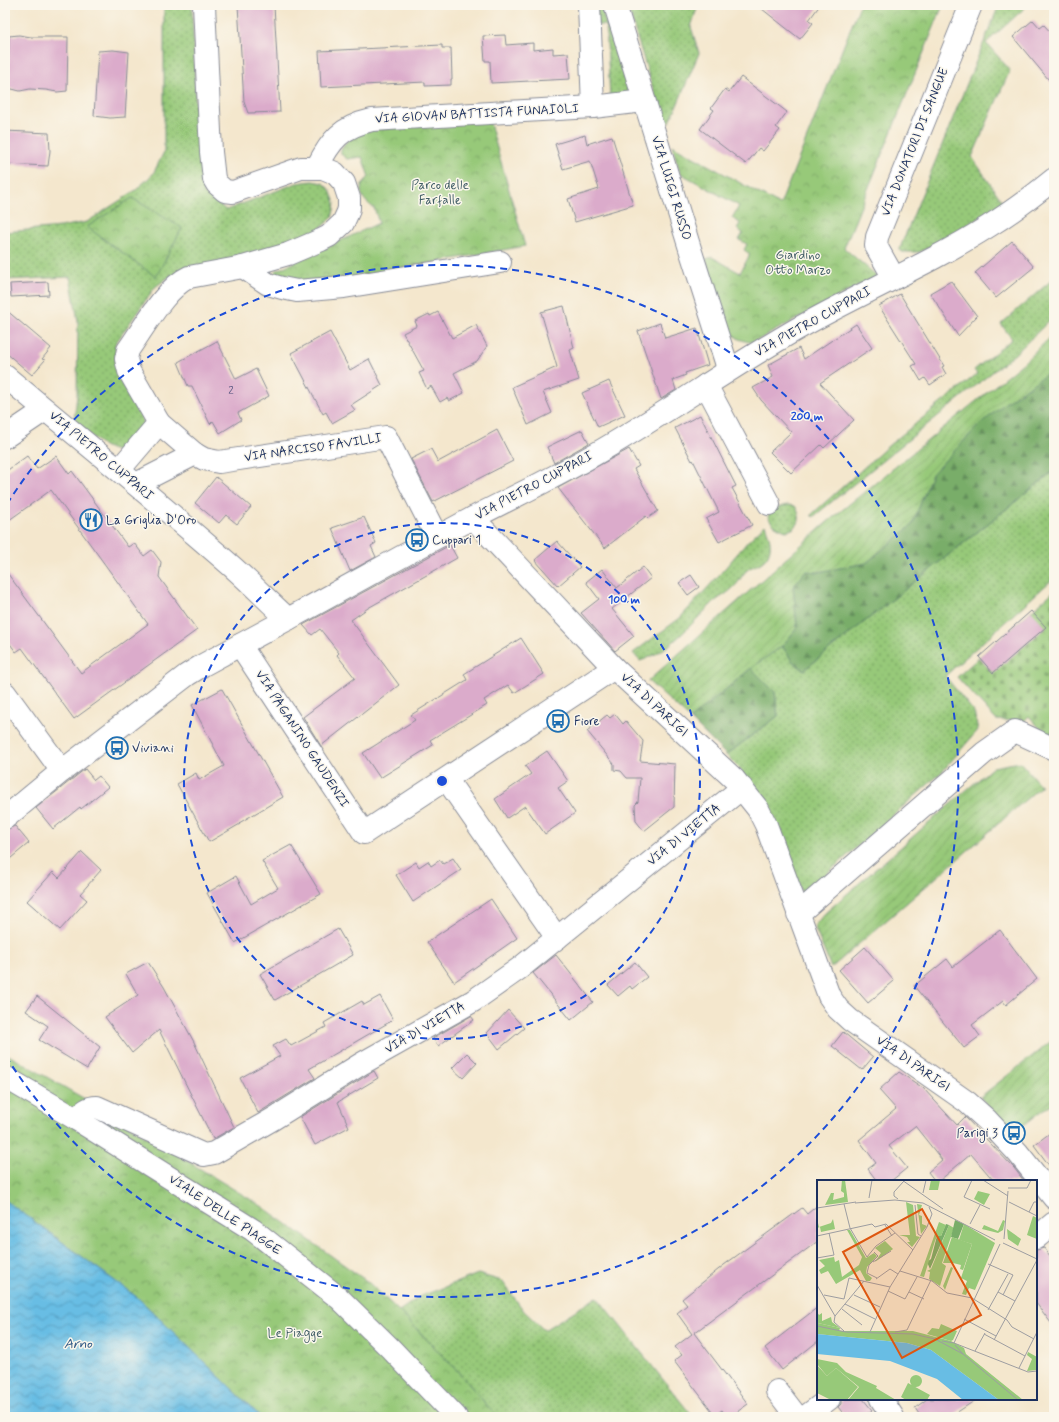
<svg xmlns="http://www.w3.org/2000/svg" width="1059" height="1422" viewBox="0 0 1059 1422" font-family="Mynerve,sans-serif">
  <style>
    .grass { fill: url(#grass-dots); stroke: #597c6c }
    .forest { fill: url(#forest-firs); stroke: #4a6e64 }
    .cemetery { fill: url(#cemetery-stones); stroke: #597c6c }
    .park { fill: url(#park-crowns); stroke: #597c6c }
    .garden { fill: url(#garden-furrows); stroke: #597c6c }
    .water { fill: url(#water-waves); stroke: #4276a1 }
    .building { fill: #dbabcb }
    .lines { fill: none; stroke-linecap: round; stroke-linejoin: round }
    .minor-casing { stroke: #888b96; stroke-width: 24 }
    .minor { stroke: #fff; stroke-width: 22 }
    .ring { fill: none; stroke: #1d4ed8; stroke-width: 2; stroke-dasharray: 7 5 }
    .labels { text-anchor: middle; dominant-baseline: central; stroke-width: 3; stroke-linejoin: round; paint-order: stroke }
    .number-label { font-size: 11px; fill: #4b4e79 }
    .street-label { font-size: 13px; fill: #1b2f5e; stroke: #fbf7ec }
    .park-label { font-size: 13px; fill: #405d66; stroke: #fbf7ec }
    .poi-label { font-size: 13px; fill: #1b2f5e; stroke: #fbf7ec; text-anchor: start }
    .water-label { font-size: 14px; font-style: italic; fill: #325a86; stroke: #fbf7ec }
    .inset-road { fill: none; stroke: #9d9da1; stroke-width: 1 }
    .view { fill: #de5710; fill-opacity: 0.15; stroke: #de5710; stroke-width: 2 }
    .inset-edge { fill: none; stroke: #1b2f5e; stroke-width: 2 }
    .centre { fill: #1d4ed8; stroke: #fbf7ec; stroke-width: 2 }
    .ring-label { font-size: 12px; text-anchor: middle; font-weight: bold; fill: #1d4ed8; stroke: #fbf7ec; stroke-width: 3; stroke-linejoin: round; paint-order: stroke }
  </style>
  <defs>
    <pattern id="grass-dots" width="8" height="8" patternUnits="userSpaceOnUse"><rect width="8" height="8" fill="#97c979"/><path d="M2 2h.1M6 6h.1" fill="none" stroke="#7aa466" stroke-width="1.8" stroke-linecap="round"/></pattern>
    <pattern id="forest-firs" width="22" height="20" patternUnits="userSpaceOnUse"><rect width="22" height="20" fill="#79ad69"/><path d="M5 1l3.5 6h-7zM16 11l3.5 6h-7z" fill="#628d5a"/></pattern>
    <pattern id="cemetery-stones" width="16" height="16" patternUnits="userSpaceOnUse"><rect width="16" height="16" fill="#97c979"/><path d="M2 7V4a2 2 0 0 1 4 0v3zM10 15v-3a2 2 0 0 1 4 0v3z" fill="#7aa466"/></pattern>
    <pattern id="park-crowns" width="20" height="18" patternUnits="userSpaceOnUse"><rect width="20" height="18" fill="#97c979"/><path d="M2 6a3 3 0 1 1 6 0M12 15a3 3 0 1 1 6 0" fill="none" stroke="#7aa466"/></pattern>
    <pattern id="garden-furrows" width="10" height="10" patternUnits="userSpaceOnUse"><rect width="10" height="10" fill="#97c979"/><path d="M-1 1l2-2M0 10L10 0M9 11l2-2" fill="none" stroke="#7aa466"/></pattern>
    <pattern id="water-waves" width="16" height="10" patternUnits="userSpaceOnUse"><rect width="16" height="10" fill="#68bde4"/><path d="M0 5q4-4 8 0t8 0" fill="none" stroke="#559abc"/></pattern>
  </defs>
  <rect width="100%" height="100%" fill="#fbf7ec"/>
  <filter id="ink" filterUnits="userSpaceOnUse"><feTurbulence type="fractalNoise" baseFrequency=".025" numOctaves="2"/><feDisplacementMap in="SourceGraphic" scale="8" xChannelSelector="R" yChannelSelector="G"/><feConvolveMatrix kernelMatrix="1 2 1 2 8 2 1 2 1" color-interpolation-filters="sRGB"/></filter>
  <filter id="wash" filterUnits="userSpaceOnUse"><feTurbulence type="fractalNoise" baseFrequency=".012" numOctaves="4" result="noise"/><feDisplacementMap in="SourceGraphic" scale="16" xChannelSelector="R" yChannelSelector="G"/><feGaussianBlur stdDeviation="0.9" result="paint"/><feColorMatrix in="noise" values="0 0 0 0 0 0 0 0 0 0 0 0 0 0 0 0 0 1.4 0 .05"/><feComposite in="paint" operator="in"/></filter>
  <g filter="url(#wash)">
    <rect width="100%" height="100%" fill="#f4e7cd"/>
    <g class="grass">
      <path d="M164 5H192L196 115 204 193 226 210 297 183 312 181 323 183 330 190 335 203 334 210 332 218 319 229 276 250 183 272 169 277 155 287 115 344 116 367 142 417 144 424C140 430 131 446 125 449 110 458 85 430 74 420L77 395 78 321 70 277 5 280V232L60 227 87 222 136 190 153 174 164 152Z"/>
      <path d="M597 5H600L630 96 610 97 606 25H597Z"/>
      <path d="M627 5H698L691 27 699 53 670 122 663 121Z"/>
      <path d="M999 5H1028L986 43 1010 70 972 157 1004 204 920 252H902L900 249 902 243Z"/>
      <path d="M1054 278V316L1016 353 813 517 811 515 888 446 977 374 974 370 1012 339 1001 324Z"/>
      <path d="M1054 471V578L945 676 974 712 978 730 941 773 805 893 801 891 766 807 739 768 726 755 778 716 775 692 751 668 782 646 793 662 804 670Z"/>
      <path d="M787 505 795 506C802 517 801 528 786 531 778 528 771 525 768 516 771 509 780 507 787 505Z"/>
      <path d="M765 525C769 535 773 545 768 555 762 566 754 564 746 571 741 576 739 583 733 588 727 594 720 597 714 602 690 624 671 651 640 661L633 653 680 618 720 574 749 540Z"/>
      <path d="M478 1274 502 1281 524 1311 544 1330 597 1297 693 1417H497L461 1375 399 1311 419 1297Z"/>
    </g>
    <g class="forest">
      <path d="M1054 369V471L804 670 793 662 782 646 797 628 793 587 805 571 818 572 866 563 912 525 932 474 976 428 1005 403Z"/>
      <path d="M751 668 775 692 778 716 726 755 690 719Z"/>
    </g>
    <path class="cemetery" d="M1054 591V738L1051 741 1029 716 1024 721 996 720 957 677Z"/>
    <g class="park">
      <path d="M860 5H943L844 248 877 276 754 342H748L739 339 727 330 706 259 712 257 740 273 750 254 744 250 747 244 739 240 743 233 737 229 740 223 732 218 739 206 680 173 672 145 780 205Z"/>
      <path d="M489 120 525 246 358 276 304 282 277 277 275 271 379 223 374 208C361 199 355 189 369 177L362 157 347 159 341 154V149L345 143 362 130Z"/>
      <path d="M132 198 182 228 156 277 87 227Z"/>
      <path d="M5 1053 90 1102 263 1207 368 1282 399 1311 461 1375 497 1417H261L138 1298 5 1200Z"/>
    </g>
    <g class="garden">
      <path d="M1054 334V369L1005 403 976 428 932 474 912 525 866 563 818 572 805 571 793 587 797 628 782 646 751 668 690 719 648 681 825 524 1023 363Z"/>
      <path d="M1020 762 1041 786 981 839 831 968 814 926 825 913 993 767Z"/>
      <path d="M1054 1039V1102L1013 1133 980 1097Z"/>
    </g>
    <path class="water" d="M5 1200 138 1298 261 1417H5Z"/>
    <g id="blocks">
      <g class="building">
        <path d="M238 5H274L280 112 248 113 244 102Z"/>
        <path d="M757 5H820L809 20 813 23 800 39Z"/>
        <path d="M1033 20 1040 28 1044 25 1054 36V86L1013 37Z"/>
        <path d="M19 35 31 37H68L67 91 57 92 46 90 30 89 20 91 8 88 9 36Z"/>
        <path d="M505 35 506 45 533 43V50L553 48V54L568 53 570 79 491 83 490 61H485L483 36Z"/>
        <path d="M442 45V48H451L452 79H451V85L425 86V82L321 87 319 51Z"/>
        <path d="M113 50 129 52 125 117 110 118 94 116 98 51Z"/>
        <path d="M741 77 787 112 776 127 780 130 763 151 759 148 746 164 700 129 714 110 711 108 725 89 729 92Z"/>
        <path d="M5 131 49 133 50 151 48 166 5 164Z"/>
        <path d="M585 135 587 144 612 136 633 205 575 222 568 199 599 189 590 161 563 169 555 144Z"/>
        <path d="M1012 241 1034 267 996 298 975 273Z"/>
        <path d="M951 281 977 316 958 336 930 293Z"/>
        <path d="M48 282 49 295 11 297 10 284Z"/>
        <path d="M900 294 944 366 942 367 946 374 930 385 925 378 921 381 912 366 916 364 879 306Z"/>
        <path d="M564 306 574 348 570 350 579 380 543 392 552 413 528 425 512 387 557 367 541 312Z"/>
        <path d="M5 309 51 348 42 359 45 360 32 375 5 352Z"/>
        <path d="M438 312 452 338 476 325 487 346 477 361 454 373 464 393 449 401 447 398 440 402 431 386 427 389 419 373 424 371 403 333 417 326 415 321 429 314 430 316Z"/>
        <path d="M660 323 665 338 697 328 708 365 685 373 686 375 673 380 676 390 661 399 638 331Z"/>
        <path d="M856 324 872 348 820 383 854 420 824 448 821 445 791 473 770 452 791 432 761 400 753 388 773 377 768 365 799 348 804 359Z"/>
        <path d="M330 332 350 370 369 359 382 385 351 405 355 410 332 423 326 412 323 414 291 353Z"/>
        <path d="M217 341 236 379 256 369 269 396 238 413 241 420 220 433 213 421 210 424 192 386H188L178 362Z"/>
        <path d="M609 381 625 415 598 427 582 393Z"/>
        <path d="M700 415 736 486 732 488 752 525 719 542 706 519 719 512 693 460 692 461 675 428Z"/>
        <path d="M497 430 513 461 433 502 411 459 431 449 438 462Z"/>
        <path d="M582 430 589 443 554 463 547 447Z"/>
        <path d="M629 449 639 466 634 469 658 511 648 518 646 516 605 548 558 488Z"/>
        <path d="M27 456 37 469 56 456 69 474 72 471 128 547 134 543 144 556 152 550 161 562 159 577 197 630 74 719 22 648 16 652 5 637V570L81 673 148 624 51 490 5 523V472Z"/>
        <path d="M216 477 251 507 237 524 226 515 219 523 195 503Z"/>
        <path d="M364 517 376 543 371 546 376 557 350 571 332 528Z"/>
        <path d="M557 541 580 567 558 586 535 560Z"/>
        <path d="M450 545 457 558 368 608 351 620 399 685 321 746 303 717 355 678 337 655 339 653 320 629 312 635 303 625Z"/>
        <path d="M643 567 651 578 612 609 634 636 615 651 581 613 599 599 586 582 602 569 617 588Z"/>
        <path d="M691 575 699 587 688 595 679 583Z"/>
        <path d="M1031 611 1046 627 993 673 979 657Z"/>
        <path d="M521 638 544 674 514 693 508 685 484 700 487 705 430 740 433 745 380 778 363 753 415 720 411 715 467 680 464 674Z"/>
        <path d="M222 689 283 797 239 823 240 824 209 842 177 784 196 773 199 780 224 766 192 705Z"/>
        <path d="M615 714 623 724 626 721 643 741 640 761 675 764 674 807 644 831 636 821 635 805 638 802 640 778H627L621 771 614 770V764L587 731 607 715 610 718Z"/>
        <path d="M547 751 568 781 558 788 575 813 545 834 525 806 507 818 495 799 531 774 525 766Z"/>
        <path d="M85 769 94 780 99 776 108 787 81 809 80 807 53 829 36 808Z"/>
        <path d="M15 826 29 843 5 863V830Z"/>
        <path d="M291 845 321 894 235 943 207 893 236 876 251 904 278 888 262 861Z"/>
        <path d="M82 852 101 870 80 894 87 900 60 930 27 901 53 872 59 878Z"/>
        <path d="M453 858 461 870 413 902 396 875 416 862 419 867 428 861 431 866 440 860 443 864Z"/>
        <path d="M491 899 517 938 454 982 427 942Z"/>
        <path d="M338 929 353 955 275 1000 260 974Z"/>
        <path d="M1000 930 1037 979 1006 1005 1003 1001 972 1025 980 1036 964 1048 914 986 947 959 953 967Z"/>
        <path d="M865 947 894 981 868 1003 839 970Z"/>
        <path d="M556 955 593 1002 571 1020 533 973Z"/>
        <path d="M148 962 164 987 194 1042 234 1127 213 1139 159 1030 132 1053 105 1017 138 995 126 974Z"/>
        <path d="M635 962 647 977 632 989 630 986 618 996 608 985Z"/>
        <path d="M37 996 100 1047 87 1069 39 1040 48 1026 26 1011Z"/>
        <path d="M380 996 393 1020 309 1069 315 1078 258 1113 240 1078 280 1056 273 1046 286 1039 291 1046 326 1027 324 1023 362 1001 364 1005Z"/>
        <path d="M508 1010 524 1028 499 1049 487 1033Z"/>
        <path d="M471 1016 474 1020 438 1046 433 1038Z"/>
        <path d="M843 1032 873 1057 862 1070 832 1046Z"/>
        <path d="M467 1053 477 1063 463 1078 452 1068Z"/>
        <path d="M374 1071 378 1078 338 1102 349 1127 315 1145 300 1117Z"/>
        <path d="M899 1072 923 1088 957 1125 965 1117 1014 1168 1024 1181H994L971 1154 939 1181H935L928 1172 942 1160 915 1126 889 1146 907 1168 891 1181H877L868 1169 876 1163 859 1140 896 1109 879 1090Z"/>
        <path d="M1054 1130V1172L1034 1145Z"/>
        <path d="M818 1205V1241L694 1333 748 1404 730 1417H727L722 1410 715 1415 674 1361 682 1355 675 1347 692 1334 677 1313 687 1305 682 1299 724 1265 802 1208 807 1214Z"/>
        <path d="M1044 1248 1054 1261V1327L1036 1303V1250Z"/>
        <path d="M818 1307V1341L782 1370 765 1348Z"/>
        <path d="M841 1399H863L872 1410 864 1417H846L838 1407 841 1404Z"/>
        <path d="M927 1399H977L950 1417H921L915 1408Z"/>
      </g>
    </g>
  </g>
  <g filter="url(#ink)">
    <use href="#blocks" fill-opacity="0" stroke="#888b96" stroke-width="1"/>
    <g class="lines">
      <g class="minor-casing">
        <g id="minor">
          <path d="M204 5 211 152 214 179 217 184 225 191 233 192 301 168H323L335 173 344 183 349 198V208L348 212 343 223 329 236 321 240 288 254 243 267 189 277C165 288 144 328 128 350L126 359 129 371 159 423 195 454 204 459 219 462 386 437 437 537"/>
          <path d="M589 5 593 107"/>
          <path d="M615 5 691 252 726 362 727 371"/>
          <path d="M317 167C331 140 341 127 372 120L593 107 644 101"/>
          <path d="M243 267 268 284 282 288 297 291 344 287 500 262"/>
          <path d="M894 278 876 246 877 237 971 5"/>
          <path d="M5 376C79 438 155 499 228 563 249 581 268 601 288 619 349 586 409 552 471 519 513 497 556 477 597 453 665 414 729 368 797 329 860 293 928 265 989 226 1012 212 1033 196 1054 179"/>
          <path d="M706 385 769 504"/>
          <path d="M5 437 45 410"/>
          <path d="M119 470 159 423"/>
          <path d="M136 484 195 454"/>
          <path d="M473 518 614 668 734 779 758 809 766 825 829 996 838 1009 850 1020 967 1102 987 1120 1018 1153 1054 1198"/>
          <path d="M240 645 364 833 614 668"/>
          <path d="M5 693 62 771"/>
          <path d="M447 780 557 938"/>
          <path d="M5 818 62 771 187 675 203 665 288 619"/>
          <path d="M798 914 984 753 1015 731 1054 749"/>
          <path d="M5 1077 76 1119 253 1230 339 1298 391 1349 456 1417"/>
          <path d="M76 1119C83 1112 87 1107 97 1107L204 1155 214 1153 273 1119 361 1064 473 1001 520 968 742 788"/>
          <path d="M1036 1238 1054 1223"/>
          <path d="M777 1391 797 1417"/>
          <path d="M881 1399 893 1417"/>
          <path d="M805 1417 829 1399"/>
        </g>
      </g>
      <use href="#minor" class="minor"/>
    </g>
  </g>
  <g class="ring">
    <circle cx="442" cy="781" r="258"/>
    <path d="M7 504A516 516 0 1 1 7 1058"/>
  </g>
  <defs>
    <g id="restaurant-ring" transform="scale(1.15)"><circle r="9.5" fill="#fbf7ec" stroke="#1f6fb2" stroke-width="1.5"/><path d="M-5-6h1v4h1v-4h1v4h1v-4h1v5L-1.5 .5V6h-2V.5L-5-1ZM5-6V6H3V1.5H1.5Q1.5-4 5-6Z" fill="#1f6fb2"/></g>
    <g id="bus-ring" transform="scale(1.15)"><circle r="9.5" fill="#fbf7ec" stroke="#1f6fb2" stroke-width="1.5"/><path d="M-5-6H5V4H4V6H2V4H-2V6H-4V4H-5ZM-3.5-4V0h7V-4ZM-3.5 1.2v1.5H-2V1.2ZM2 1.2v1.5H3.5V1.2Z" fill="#1f6fb2"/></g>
  </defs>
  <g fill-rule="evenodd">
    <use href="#restaurant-ring" x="91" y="520"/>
    <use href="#bus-ring" x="417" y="540"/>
    <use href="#bus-ring" x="558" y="721"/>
    <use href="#bus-ring" x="117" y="748"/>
    <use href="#bus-ring" x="1014" y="1133"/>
  </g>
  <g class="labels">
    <g class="number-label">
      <text x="231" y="391">2</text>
    </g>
    <g class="street-label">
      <text transform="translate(477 114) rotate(-3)">VIA GIOVAN BATTISTA FUNAIOLI</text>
      <text transform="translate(915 142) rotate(-68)">VIA DONATORI DI SANGUE</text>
      <text transform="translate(671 188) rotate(73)">VIA LUIGI RUSSO</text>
      <text transform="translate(813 322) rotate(-29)">VIA PIETRO CUPPARI</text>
      <text transform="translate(313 448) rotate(-8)">VIA NARCISO FAVILLI</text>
      <text transform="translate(101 456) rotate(40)">VIA PIETRO CUPPARI</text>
      <text transform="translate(534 486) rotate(-28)">VIA PIETRO CUPPARI</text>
      <text transform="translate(654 705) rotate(43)">VIA DI PARIGI</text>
      <text transform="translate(302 739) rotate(57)">VIA PAGANINO GAUDENZI</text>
      <text transform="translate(684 835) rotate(-39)">VIA DI VIETTA</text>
      <text transform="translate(425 1028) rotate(-30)">VIA DI VIETTA</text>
      <text transform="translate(913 1064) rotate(35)">VIA DI PARIGI</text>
      <text transform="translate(225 1215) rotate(34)">VIALE DELLE PIAGGE</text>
    </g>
    <g class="park-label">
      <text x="440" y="185">Parco delle<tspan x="440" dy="15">Farfalle</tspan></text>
      <text x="798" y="255">Giardino<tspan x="798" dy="15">Otto Marzo</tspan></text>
      <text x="295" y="1333">Le Piagge</text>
    </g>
    <g class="poi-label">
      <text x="106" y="520">La Griglia D'Oro</text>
      <text x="432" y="540">Cuppari 1</text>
      <text x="574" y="721">Fiore</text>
      <text x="132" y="748">Viviani</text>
      <text x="998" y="1133" text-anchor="end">Parigi 3</text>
    </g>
    <g class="water-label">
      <text x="78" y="1344">Arno</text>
    </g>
  </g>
  <g transform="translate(817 1180)">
    <rect width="220" height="220" fill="#f4e7cd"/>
    <path d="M114 0H123L121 10H112ZM100 24 105 25 102 35 105 36V44L110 46 104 54ZM186 40 188 41 186 50 181 53 165 49 167 45 181 51ZM132 45 137 48 125 83 129 86 123 106 112 99 113 92 110 91 114 89ZM190 49 204 59 201 66 191 59ZM30 50H33L49 78 57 73 60 76 50 87 49 93 55 98 53 101H49L43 90 19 104 11 91 4 94 2 90 8 86 2 80 17 77 18 82 22 80 25 97 42 85 45 77ZM5 133V141L14 137 15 142 23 148 1 143 2 135ZM124 144 140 151 136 160 134 161 110 154 115 148 122 149ZM211 172 220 177V190L210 191 215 179 210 175ZM0 179 20 183 29 192 60 206 59 208 79 220H31L42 207 19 188 10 196 0 184Z" fill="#97c979"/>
    <path d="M138 40 147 44 141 59 134 57ZM129 44 132 45 113 89 110 82 114 79 120 56H124Z" fill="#79ad69"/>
    <path d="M135 57 155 64 146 90 143 89 144 85 136 83H126Z" fill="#97c979"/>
    <path d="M25 0H28L31 22 8 25 14 13H17L16 20 27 17V13L24 11ZM161 11 173 14 167 25 157 19ZM89 22 96 25 99 56 103 57 95 67 90 62H93L90 57 82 55H93ZM216 36 220 38V59L210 55ZM0 39 2 47 14 43 16 39 18 49 4 52 3 47 0 48ZM68 61 76 69 58 82 64 73 58 68ZM0 132 4 138 1 143 23 148 22 151H96L134 161 147 168 149 174 206 220H182L114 170 90 163 0 154Z" fill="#97c979"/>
    <path d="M122 42 129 45 124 56H120L118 61 107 97 103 96ZM147 44 178 63 158 110 152 108 149 115 145 114 150 101 144 98 155 64 142 60ZM134 87 136 88 128 110 126 106Z" fill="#97c979"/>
    <path d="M0 185 10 196 19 188 41 207 30 220H14L0 213ZM93 201a6 6 0 1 1 12 0a6 6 0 1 1-12 0ZM91 203 113 215 110 220H89L84 217Z" fill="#97c979"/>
    <path d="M0 154 90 163 114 170 182 220H146L120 199 73 181 0 174Z" fill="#68bde4"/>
    <path class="inset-road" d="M85 0 126 29M155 0 147 17 173 29M166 0 191 16M191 8H210L214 0M106 13 109 0M52 18 55 0M81 19 77 16V12L87 1M192 22 220 36M38 23 78 20 106 23 178 60M27 24 33 48 50 77 59 66 78 53M98 25 101 54 104 56M0 28 39 22M212 32 217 22H220M153 44 163 25M68 45 75 56M0 56 55 44 58 47 69 44 96 70M187 59 191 11M186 63 220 79M57 72 61 76 52 85 50 93 60 98M0 78 17 75 12 53M56 82 74 71M171 84 196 95 186 115M83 91 115 101 130 113 155 118 190 140 195 147 217 159M59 99 73 89 81 94M0 105 18 136 17 142 27 151M71 111 88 119 100 97M92 112 107 119M181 112 198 121M7 115 27 119 32 98 73 107 110 47 115 34 112 27M37 115 63 127M28 124 58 139M25 129 45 145M171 130 191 94M18 136 47 101M147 139 179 156M0 146 29 152 96 154 118 159 146 174 201 220M53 152 73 107M78 152 90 150 114 100M167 154 208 176M177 160 220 80M125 161 137 163 211 192 220 191M137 163 183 64M138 165 146 174M158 171 168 153M202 188 220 152"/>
    <path class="view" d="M105 29 164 135 85 178 26 72Z"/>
    <rect width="220" height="220" class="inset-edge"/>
  </g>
  <circle cx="442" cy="781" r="6" class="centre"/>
  <g class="ring-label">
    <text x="807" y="420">200 m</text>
    <text x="624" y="603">100 m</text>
  </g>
  <rect width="1059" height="1422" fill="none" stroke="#fbf7ec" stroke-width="20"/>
</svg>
